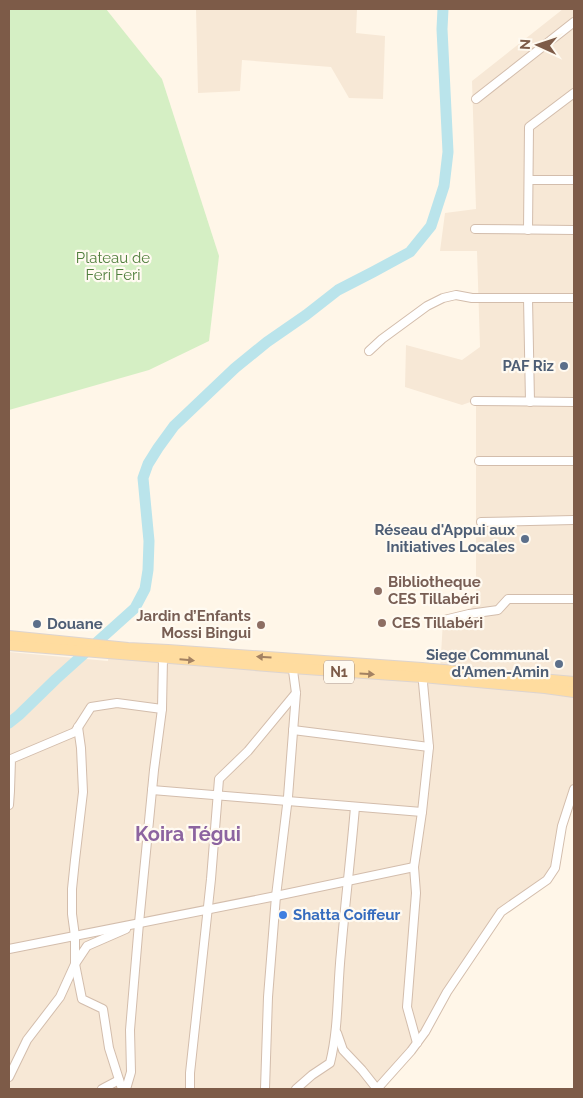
<svg xmlns="http://www.w3.org/2000/svg" width="583" height="1098" viewBox="0 0 583 1098" font-family="Raleway,sans-serif">
  <style>
    .residential { fill: #f7e8d6 }
    .green { fill: #d5efc4 }
    .lines { fill: none; stroke-linecap: round; stroke-linejoin: round }
    .river { stroke: #bae4eb; stroke-width: 11 }
    .minor-casing { stroke: #d3bdac; stroke-width: 10 }
    .major-casing { stroke: #ddd4cf; stroke-width: 12 }
    .minor { stroke: #fff; stroke-width: 8 }
    .major { stroke: #ffdc9f; stroke-width: 10 }
    .oneway { fill: #a48262 }
    .service-dot { fill: #5c6f8a; stroke: #fffaf1; stroke-width: 2 }
    .education-dot { fill: #8d6e63; stroke: #fffaf1; stroke-width: 2 }
    .shop-dot { fill: #3f7fe0; stroke: #fffaf1; stroke-width: 2 }
    .labels { text-anchor: middle; dominant-baseline: central; stroke-width: 4.5; stroke-linejoin: round; paint-order: stroke }
    .shield { fill: #fffaf1; stroke: #a48b7b; stroke-width: 1 }
    .shield-label { font-size: 14px; font-weight: bold; fill: #7d5b48 }
    .park-label { font-size: 15px; fill: #4f7e3c; stroke: #fffaf1 }
    .service-label { font-size: 15px; font-weight: bold; fill: #4e5e75; stroke: #fffaf1; text-anchor: end }
    .education-label { font-size: 15px; font-weight: bold; fill: #785e54; stroke: #fffaf1; text-anchor: start }
    .shop-label { font-size: 15px; font-weight: bold; fill: #366cbe; stroke: #fffaf1; text-anchor: start }
    .district-label { font-size: 20px; font-weight: bold; fill: #8c64a0; stroke: #fffaf1 }
  </style>
  <rect width="100%" height="100%" fill="#fff6e8"/>
  <g class="residential">
    <path d="M196 9H357L356 33 385 36 383 99 349 98 331 67 242 60 240 91 198 93Z"/>
    <path d="M563 9H574V684L440 671 443 621 469 615 476 594V400L462 405 405 387 406 345 462 360 480 347 477 251H440L445 213 476 209 472 81Z"/>
    <path d="M109 648 574 686V786L554 868 547 879 501 911 424 1031 377 1089H9V652L108 661Z"/>
  </g>
  <path class="green" d="M9 9H106L162 79 219 256 209 341 149 370 9 410Z"/>
  <g class="lines">
    <path class="river" d="M9 723 19 715 56 679 135 608 145 589 148 570 149 541 143 478 148 464 158 448 174 426 235 368 267 342 306 315 338 290 373 272 410 252 431 226 444 186 448 152 442 29 443 9"/>
    <g class="minor-casing">
      <g id="minor">
        <path d="M476 99 574 22"/>
        <path d="M529 180H574"/>
        <path d="M475 229 574 230"/>
        <path d="M528 230 529 127 574 93"/>
        <path d="M528 298 530 402"/>
        <path d="M369 351 382 339 427 306 443 298 456 295 472 298H574"/>
        <path d="M475 401 574 402"/>
        <path d="M479 461H574"/>
        <path d="M481 522 574 520"/>
        <path d="M444 620 469 614 498 610 508 599H574"/>
        <path d="M78 727 81 748 83 792 75 860 72 889V914L75 936V964L82 999 103 1009 109 1048 122 1089"/>
        <path d="M293 730 429 747"/>
        <path d="M152 790 422 812"/>
        <path d="M9 805 10 791 11 759 75 732 91 707 117 703 162 709"/>
        <path d="M9 949 276 896 414 867"/>
        <path d="M337 1033 343 1050 362 1070 377 1089"/>
        <path d="M417 1043 407 1007 416 893 414 867 422 812 429 747 422 672"/>
        <path d="M9 1077 27 1040 60 997 75 964 87 946 126 929"/>
        <path d="M102 1089 119 1080"/>
        <path d="M126 1089 131 1072 130 1030 139 923 154 770 162 709 163 658"/>
        <path d="M190 1089V1073L211 879 219 779 248 751 296 693"/>
        <path d="M265 1089 268 997 276 896 288 797 296 693 292 663"/>
        <path d="M296 1089 312 1075 330 1063C339 1027 337 990 341 952 345 904 351 855 355 807"/>
        <path d="M377 1089 411 1051 425 1032 447 992 501 912 547 880 555 868 562 826 574 789"/>
      </g>
    </g>
    <g class="major-casing">
      <g id="major">
        <path d="M9 636 128 648 168 650 422 668 574 682"/>
        <path d="M9 645 292 668 422 677 545 688 574 692"/>
      </g>
    </g>
    <use href="#minor" class="minor"/>
    <use href="#major" class="major"/>
  </g>
  <defs><path id="oneway-solid" d="M-6-.8H1V-3.2L6.5 0L1 3.2V.8H-6Z" transform="scale(1.25)"/></defs>
  <g class="oneway">
    <use href="#oneway-solid" transform="translate(264 657) rotate(-176)"/>
    <use href="#oneway-solid" transform="translate(187 660) rotate(5)"/>
    <use href="#oneway-solid" transform="translate(367 674) rotate(4)"/>
  </g>
  <g class="service-dot">
    <circle cx="564" cy="366" r="5"/>
    <circle cx="525" cy="539" r="5"/>
    <circle cx="37" cy="624" r="5"/>
    <circle cx="559" cy="664" r="5"/>
  </g>
  <g class="education-dot">
    <circle cx="378" cy="591" r="5"/>
    <circle cx="382" cy="623" r="5"/>
    <circle cx="261" cy="625" r="5"/>
  </g>
  <circle class="shop-dot" cx="283" cy="915" r="5"/>
  <g class="labels">
    <rect class="shield" x="324" y="660.5" width="30" height="23" rx="4"/>
    <g class="shield-label">
      <text x="339" y="672">N1</text>
    </g>
    <g class="park-label">
      <text x="113" y="258">Plateau de<tspan x="113" dy="17">Feri Feri</tspan></text>
    </g>
    <g class="service-label">
      <text x="554" y="366">PAF Riz</text>
      <text x="515" y="530">Réseau d'Appui aux<tspan x="515" dy="17">Initiatives Locales</tspan></text>
      <text x="47" y="624" text-anchor="start">Douane</text>
      <text x="549" y="655">Siege Communal<tspan x="549" dy="17">d'Amen-Amin</tspan></text>
    </g>
    <g class="education-label">
      <text x="388" y="582">Bibliotheque<tspan x="388" dy="17">CES Tillabéri</tspan></text>
      <text x="251" y="616" text-anchor="end">Jardin d’Enfants<tspan x="251" dy="17">Mossi Bingui</tspan></text>
      <text x="392" y="623">CES Tillabéri</text>
    </g>
    <g class="shop-label">
      <text x="293" y="915">Shatta Coiffeur</text>
    </g>
    <g class="district-label">
      <text x="188" y="834">Koira Tégui</text>
    </g>
  </g>
  <rect width="583" height="1098" fill="none" stroke="#7d5b48" stroke-width="20"/>
  <g transform="translate(538 45) rotate(273)" stroke="#fffaf1" stroke-width="4" paint-order="stroke">
  <path d="M0-4L9 19L0 12L-9 19Z" fill="#7d5b48"/>
  <text y="-8" font-size="14" font-weight="bold" text-anchor="middle" fill="#7d5b48">N</text>
  </g>
</svg>
